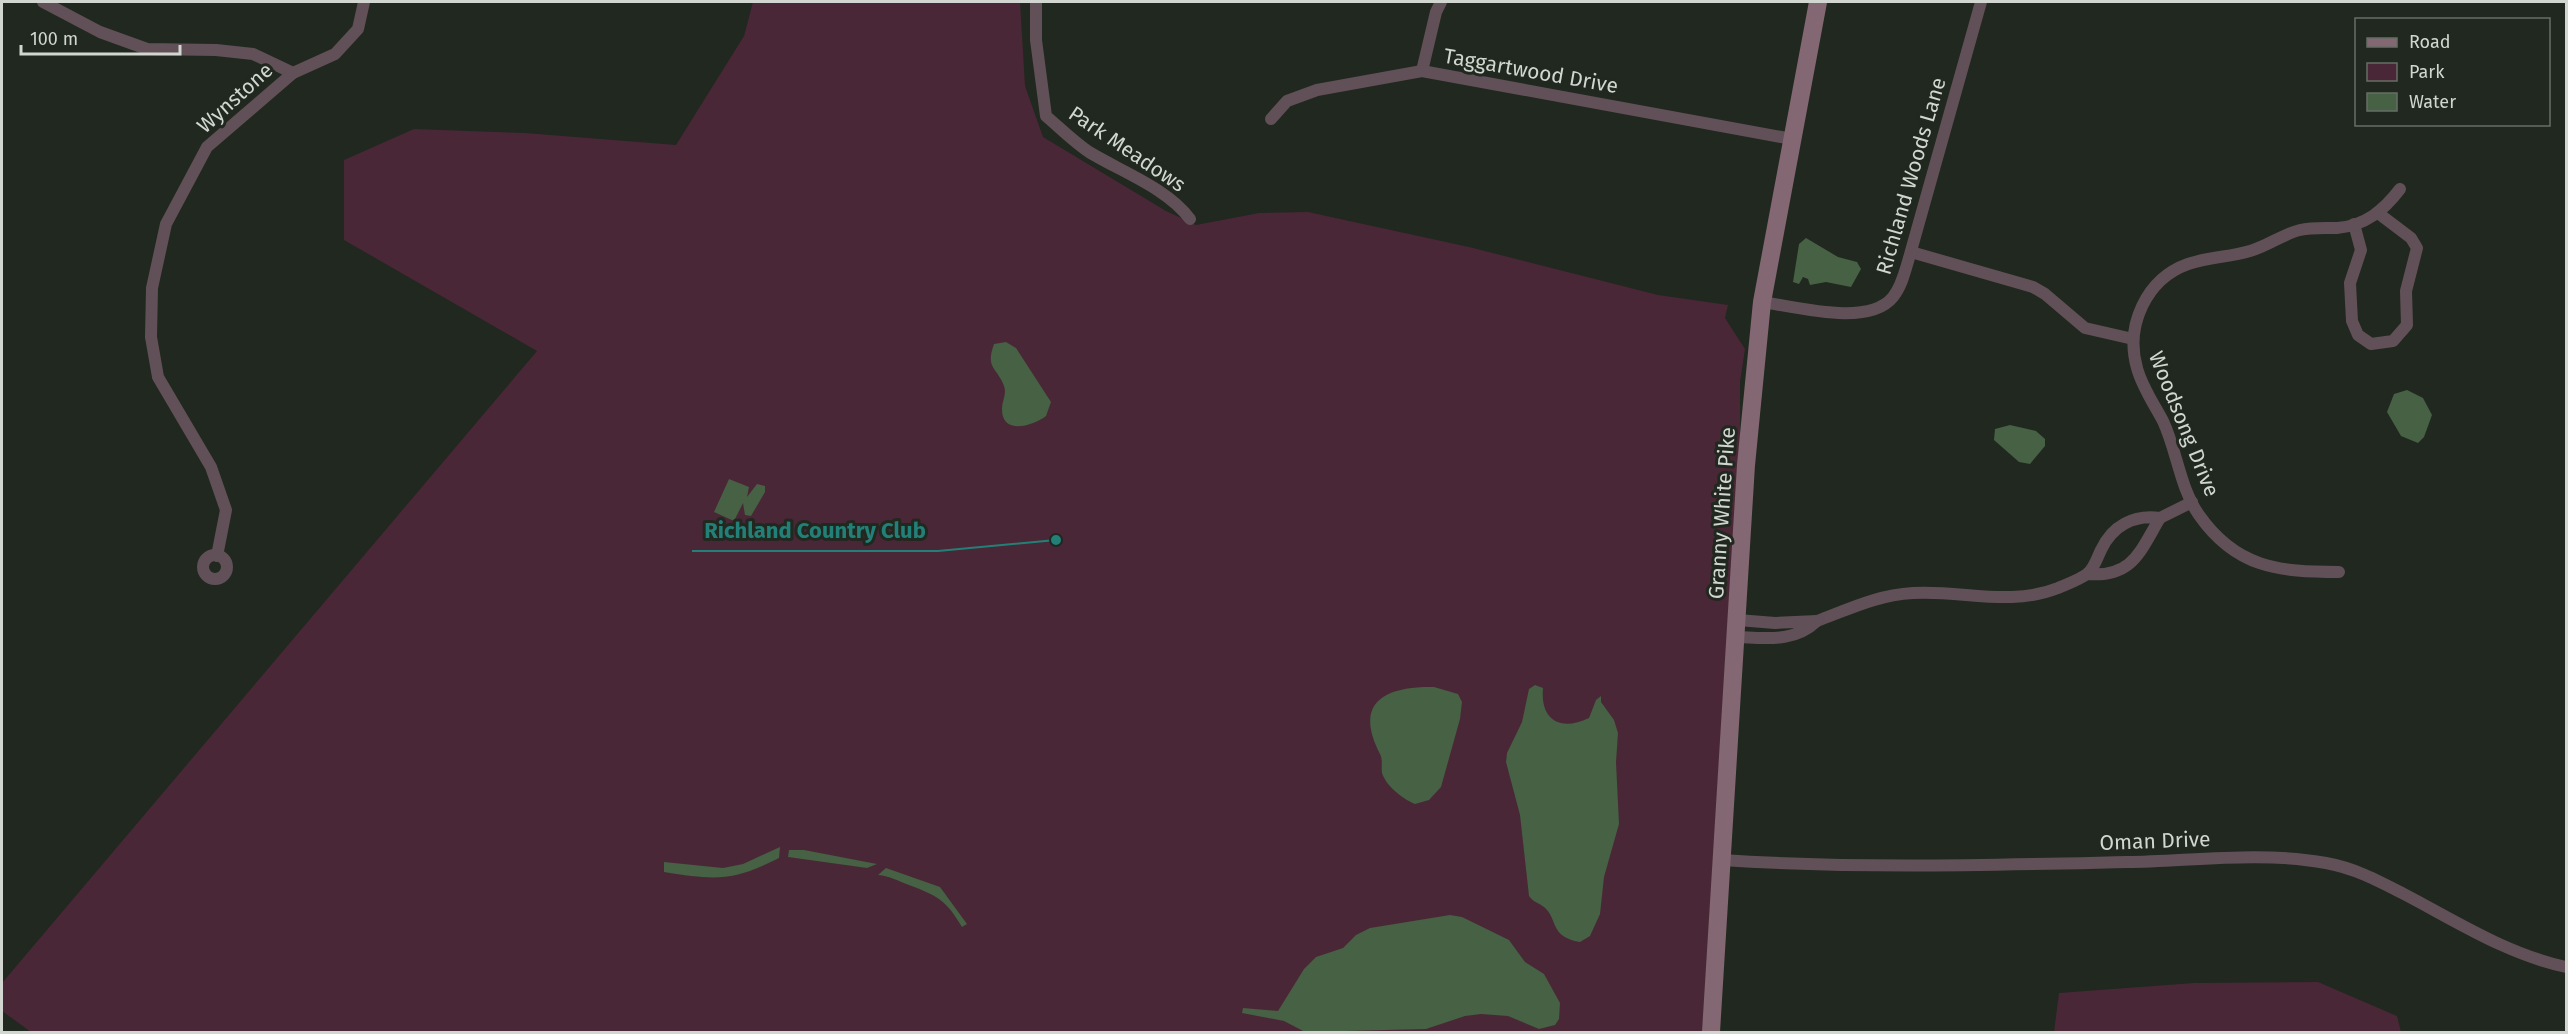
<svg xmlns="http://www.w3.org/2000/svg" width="2568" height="1034" viewBox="0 0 2568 1034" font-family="'Fira Sans',sans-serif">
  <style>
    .green { fill: #492736 }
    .water { fill: #466143 }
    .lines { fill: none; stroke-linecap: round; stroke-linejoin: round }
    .street { stroke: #615057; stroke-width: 12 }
    .secondary { stroke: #836772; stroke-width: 18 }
    .labels { text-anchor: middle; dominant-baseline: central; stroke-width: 6; stroke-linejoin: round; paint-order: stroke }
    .street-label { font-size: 21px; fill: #d1d7d0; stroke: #20281f }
    .leader { fill: none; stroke: #228078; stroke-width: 2 }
    .callout-dot { fill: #228078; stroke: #20281f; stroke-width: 2 }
    .callout-label { font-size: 22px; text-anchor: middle; font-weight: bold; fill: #228078; stroke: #20281f; stroke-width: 6; stroke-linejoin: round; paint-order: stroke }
  </style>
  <rect width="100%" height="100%" fill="#20281f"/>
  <g class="green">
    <path d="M753 2H1020L1025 86 1043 137 1166 211 1196 225 1259 213 1308 212 1469 247 1658 295 1728 305 1725 318 1745 349 1740 382V444L1704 1032H31L2 1011V983L537 351 344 240V160L414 129 525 133 676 145 744 36Z"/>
    <path d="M2318 982 2397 1016 2401 1032H2054L2059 993 2194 983Z"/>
  </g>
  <g class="water">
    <path d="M1806 238 1838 257 1857 262 1861 269 1851 287 1826 282 1810 285 1808 279 1803 277 1799 284 1793 282 1799 244Z"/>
    <path d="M1006 342 1016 348 1051 402 1046 416C1033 426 1001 436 1002 408 1002 401 1007 394 1004 386 997 367 985 369 994 344Z"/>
    <path d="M2407 390 2423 398 2432 415 2424 437 2418 443 2401 436 2387 412 2394 394Z"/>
    <path d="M2010 425 2036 431 2045 439V446L2030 464 2019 462 1994 440 1995 429Z"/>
    <path d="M729 479 749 487 747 497 757 484 765 486V492L751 516 745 515 743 503 734 521 714 512Z"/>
    <path d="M1535 685 1543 688C1540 720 1560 732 1589 718L1596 700 1601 696V702L1614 720 1618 733 1616 762 1619 824 1604 877 1600 914 1590 936 1580 942C1549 937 1558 918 1544 907 1538 902 1534 903 1529 896L1520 815 1506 762 1507 753 1522 722 1529 689Z"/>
    <path d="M1434 687 1458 694 1462 702 1460 719 1441 787 1429 800 1415 804C1403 799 1386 786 1382 773 1381 766 1383 760 1380 754 1353 702 1385 686 1434 687Z"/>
    <path d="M780 847 779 858C732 882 715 880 664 872V862L723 868 743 864Z"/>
    <path d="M789 850H804L877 864 867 868 788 857Z"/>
    <path d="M886 868 940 887 967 924 962 927C946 900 938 896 909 885 898 881 890 876 878 875Z"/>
    <path d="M1450 915 1462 917 1509 940 1525 962 1544 974 1560 1003 1559 1019 1555 1025 1539 1029 1508 1016 1481 1014 1465 1016 1426 1029 1305 1032 1284 1021 1242 1013 1243 1008 1278 1011 1304 969 1316 957 1343 948 1356 935 1370 928Z"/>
  </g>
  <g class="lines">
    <g class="street">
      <path d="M43 2 100 32 147 49 216 50 253 54 293 73"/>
      <path d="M1036 2V40L1046 116C1060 128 1074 142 1089 152 1122 172 1167 188 1190 219"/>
      <path d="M1422 71 1436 12 1441 2"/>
      <path d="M1271 119 1287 101 1317 90 1422 71 1792 139"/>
      <path d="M2354 224 2361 250 2350 283 2352 321 2358 335 2371 344 2393 341 2407 325 2406 291 2417 248 2411 238 2378 213"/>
      <path d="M1911 252 2033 287 2045 294 2085 328 2133 339"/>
      <path d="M1762 302C1797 307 1869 327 1893 297 1902 286 1905 271 1909 258L1981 2"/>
      <path d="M2160 518 2192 502"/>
      <circle cx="215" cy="567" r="12"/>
      <path d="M217 556 226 510 211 467 158 377 151 337 152 288 166 224 207 147 293 73 335 54 358 29 364 2"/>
      <path d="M2339 572C2279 572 2236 568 2199 515 2180 488 2177 451 2163 421 2154 404 2142 387 2137 368 2125 326 2146 279 2188 264 2208 257 2230 257 2250 251 2268 246 2283 234 2300 230 2313 227 2325 228 2337 228 2365 226 2384 210 2400 189"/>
      <path d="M1817 621C1849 609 1877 595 1913 593 1963 590 2010 607 2058 588 2067 584 2079 580 2087 574 2094 569 2097 558 2101 550 2112 526 2134 514 2160 518 2140 551 2133 578 2087 574"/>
      <path d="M1737 637C1766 638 1794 643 1817 621L1775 623 1738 620"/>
      <path d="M1722 860C1857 869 1992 865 2127 862 2192 861 2261 851 2326 863 2354 868 2377 880 2402 893 2456 921 2506 954 2566 967"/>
    </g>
    <path class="secondary" d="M1711 1032 1746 465 1762 302 1818 2"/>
  </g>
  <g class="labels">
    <g class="street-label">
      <text transform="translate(1531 71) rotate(10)">Taggartwood Drive</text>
      <text transform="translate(235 98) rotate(-42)">Wynstone</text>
      <text transform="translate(1127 149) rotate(34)">Park Meadows</text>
      <text transform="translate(1911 176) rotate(-74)">Richland Woods Lane</text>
      <text transform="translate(2184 424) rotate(68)">Woodsong Drive</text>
      <text transform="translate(1722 513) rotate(-86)">Granny White Pike</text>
      <text transform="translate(2155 841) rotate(-2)">Oman Drive</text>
    </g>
  </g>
  <path class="leader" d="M1056 540L938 551H692"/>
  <circle class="callout-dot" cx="1056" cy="540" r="6"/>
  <g class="callout-label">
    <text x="815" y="538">Richland Country Club</text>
  </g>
  <rect width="2568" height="1034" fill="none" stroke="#d1d7d0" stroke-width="6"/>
  <rect x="2355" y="18" width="195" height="108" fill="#20281f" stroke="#676e66" stroke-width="1.5"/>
  <rect x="2367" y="38" width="30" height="9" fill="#836772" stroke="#676e66" stroke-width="1.5"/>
  <text x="2409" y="48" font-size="18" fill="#d1d7d0">Road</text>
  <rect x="2367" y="63" width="30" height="18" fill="#492736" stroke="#676e66" stroke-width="1.5"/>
  <text x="2409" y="78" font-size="18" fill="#d1d7d0">Park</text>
  <rect x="2367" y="93" width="30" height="18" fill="#466143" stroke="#676e66" stroke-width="1.5"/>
  <text x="2409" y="108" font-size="18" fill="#d1d7d0">Water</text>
  <path d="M21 45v9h159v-9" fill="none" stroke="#d1d7d0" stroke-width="3"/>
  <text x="30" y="45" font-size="18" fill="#d1d7d0" stroke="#20281f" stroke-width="4.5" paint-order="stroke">100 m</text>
</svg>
